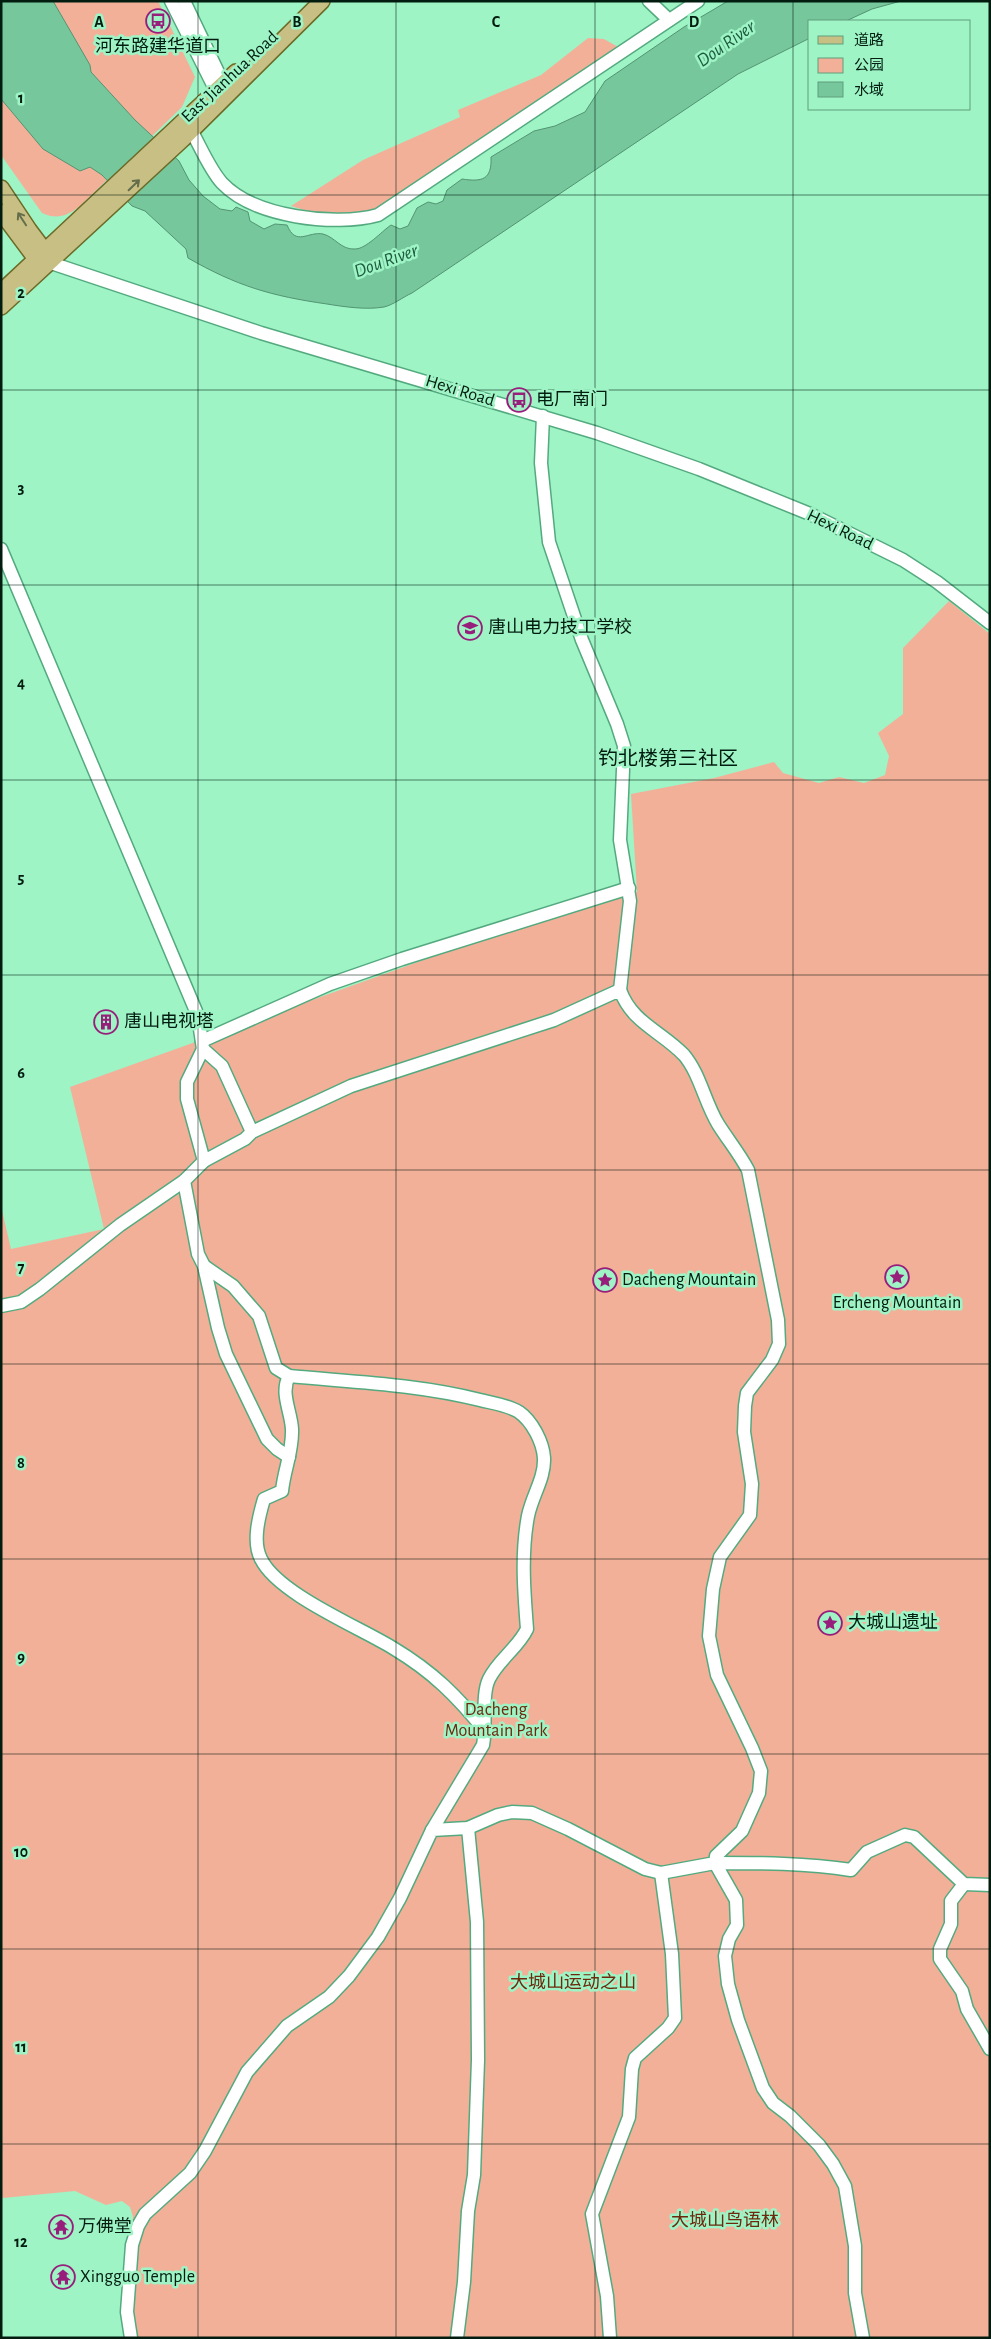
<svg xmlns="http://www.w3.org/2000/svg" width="991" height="2339" viewBox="0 0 991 2339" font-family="'Alegreya Sans','Noto Sans SC',sans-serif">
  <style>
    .green { fill: #f3b099 }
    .water { fill: #76c79c; stroke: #539472 }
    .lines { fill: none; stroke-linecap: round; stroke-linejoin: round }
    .minor-casing { stroke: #54aa7f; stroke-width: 15 }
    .major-casing { stroke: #6b6a26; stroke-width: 18 }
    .minor { stroke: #fff; stroke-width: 12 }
    .major { stroke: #c8bf84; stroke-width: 15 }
    .oneway { stroke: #656e4a }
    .grid { fill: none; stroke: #021c10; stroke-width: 1; stroke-opacity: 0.55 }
    .labels { text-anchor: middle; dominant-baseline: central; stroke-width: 5; stroke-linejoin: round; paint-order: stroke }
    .poi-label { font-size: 18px; fill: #021c10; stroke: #9ef4c5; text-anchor: start }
    .street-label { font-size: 18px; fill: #021c10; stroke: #9ef4c5 }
    .park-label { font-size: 18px; fill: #6d280d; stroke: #9ef4c5 }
    .water-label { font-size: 19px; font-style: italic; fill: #1d5a3e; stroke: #9ef4c5 }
    .quarter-label { font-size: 20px; fill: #021c10; stroke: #9ef4c5 }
    .grid-label { font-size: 16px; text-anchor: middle; font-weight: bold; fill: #021c10; stroke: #9ef4c5; stroke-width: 5; stroke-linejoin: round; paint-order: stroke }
  </style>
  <rect width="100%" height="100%" fill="#9ef4c5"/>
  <g class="green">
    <path d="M1 1H158L195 77 182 107 80 206C67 216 57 220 42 213L1 155Z"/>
    <path d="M588 38 604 39 620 48 384 205 359 216 311 212 291 206 363 160 460 117 458 110 541 75Z"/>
    <path d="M949 601 990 634V2338H125L122 2313 127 2240 133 2217 130 2207 122 2201 106 2205 75 2191 3 2198 1 2194V1206L11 1249 104 1229 70 1087 440 954 637 892 631 794 714 778 774 762 783 773 819 783 839 777 864 783 885 775 889 756 878 733 903 714V648Z"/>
  </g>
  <path class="water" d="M1 1H53L90 65 91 72 135 120 179 161 189 180 203 196 220 209 232 211 236 207 248 212 250 221 264 229 275 224 287 225C296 247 308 231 323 234 335 237 341 250 355 249 366 249 381 232 391 225L400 229 408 226 417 208 428 202 436 204 443 201 447 190 462 179C482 182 492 180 491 157L534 131 555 126 585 112 605 81 684 27 728 1H901L872 9 846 21H810V38L738 74 412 293C403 297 393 305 384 307 367 310 345 307 327 304 271 296 237 286 188 258L186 249 145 211 132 206 102 175 90 167 80 171 43 149 1 99Z"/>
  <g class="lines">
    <g class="minor-casing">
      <g id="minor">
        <path d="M171 1 215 89 224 92"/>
        <path d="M184 1 227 91"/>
        <path d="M649 1 669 20"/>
        <path d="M191 130C200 146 210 170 222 183 254 217 335 227 378 215L698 1"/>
        <path d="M48 262 261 333 597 433 699 469 810 514 903 560 937 582 990 623"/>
        <path d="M543 416 541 463 549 542 582 640 617 724 624 746 620 840 630 901 620 990"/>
        <path d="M1 549 198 1016 203 1049 187 1082V1099L204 1161"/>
        <path d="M202 1041 330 984 402 959 629 888"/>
        <path d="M203 1049 222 1066 252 1132"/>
        <path d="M184 1181 198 1254 204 1266 218 1328 226 1354 267 1439 277 1449 289 1457"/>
        <path d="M204 1266 233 1286 259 1316 276 1368 289 1376C352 1382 417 1384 480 1400 492 1403 508 1405 519 1412 532 1421 543 1442 544 1458 545 1478 532 1496 528 1516 521 1553 524 1591 527 1629 518 1648 498 1660 489 1679 481 1696 487 1725 483 1745L432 1830"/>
        <path d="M1 1306 21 1302 40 1289 120 1225 184 1181 204 1161 245 1139 252 1132 351 1086 554 1020 620 990C632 1023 661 1031 684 1055 700 1074 705 1103 718 1124 728 1140 739 1153 748 1170L778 1320 779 1344 772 1360 747 1393 745 1406 744 1432 752 1484 750 1515 720 1557 713 1589 709 1636 717 1675 752 1748 761 1771 759 1793 742 1831 716 1856 715 1863 661 1873 645 1869 568 1829 532 1813 512 1812 498 1815 468 1828 432 1830 400 1898 378 1937 349 1976 329 1997 287 2026 247 2072 205 2151 190 2173 145 2214 138 2226 132 2245 127 2312 131 2338"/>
        <path d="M289 1376C280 1393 291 1411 292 1429 293 1451 284 1470 282 1491L264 1499C259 1516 252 1542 261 1559 278 1594 359 1627 393 1648 433 1672 457 1696 486 1732"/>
        <path d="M964 1884 951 1901V1924L940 1949V1959L962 1991 967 2009 990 2049"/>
        <path d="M457 2338 464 2282 468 2211 474 2175 478 2060 477 1922 468 1828"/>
        <path d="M610 2338 607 2296 592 2214 629 2117 632 2069 635 2058 668 2028 675 2018 672 1954 661 1873"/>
        <path d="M863 2338 855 2293V2246L845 2186 833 2164 819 2145 790 2116 773 2103 763 2088 738 2020 728 1984 725 1956 729 1939 737 1925 736 1900 715 1863C761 1863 806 1863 851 1870L867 1852 905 1835 914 1837 964 1884 990 1885"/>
      </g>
    </g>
    <g class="major-casing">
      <g id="major">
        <path d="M1 188 29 230 44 250 48 259"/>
        <path d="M1 212 36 259 45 261"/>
        <path d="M1 292 236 72"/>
        <path d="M1 307 183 139 322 1"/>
      </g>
    </g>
    <use href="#minor" class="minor"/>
    <use href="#major" class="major"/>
  </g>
  <defs><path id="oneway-shaft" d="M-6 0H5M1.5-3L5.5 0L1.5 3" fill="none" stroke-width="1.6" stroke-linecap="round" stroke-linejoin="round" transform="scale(1.25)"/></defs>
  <g class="oneway">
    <use href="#oneway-shaft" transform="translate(134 185) rotate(-44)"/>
    <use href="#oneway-shaft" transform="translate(22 219) rotate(-123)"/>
  </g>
  <path class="grid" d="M198 1V2338M396 1V2338M595 1V2338M793 1V2338M1 195H990M1 390H990M1 585H990M1 780H990M1 975H990M1 1170H990M1 1364H990M1 1559H990M1 1754H990M1 1949H990M1 2144H990"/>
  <defs>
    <g id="bus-ring" transform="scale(1.25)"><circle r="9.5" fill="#9ef4c5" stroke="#971f7b" stroke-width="1.5"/><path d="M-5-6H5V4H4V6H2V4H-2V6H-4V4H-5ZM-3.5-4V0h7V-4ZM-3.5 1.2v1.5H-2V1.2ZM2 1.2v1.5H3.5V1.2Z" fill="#971f7b"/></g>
    <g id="school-ring" transform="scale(1.25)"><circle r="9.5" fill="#9ef4c5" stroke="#971f7b" stroke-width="1.5"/><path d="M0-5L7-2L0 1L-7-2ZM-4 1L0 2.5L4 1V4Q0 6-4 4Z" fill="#971f7b"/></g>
    <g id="building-ring" transform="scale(1.25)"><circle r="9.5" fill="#9ef4c5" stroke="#971f7b" stroke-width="1.5"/><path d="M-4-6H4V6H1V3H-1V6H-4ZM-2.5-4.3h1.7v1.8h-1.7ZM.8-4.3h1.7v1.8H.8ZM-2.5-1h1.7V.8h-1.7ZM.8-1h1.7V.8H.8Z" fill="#971f7b"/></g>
    <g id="sight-ring" transform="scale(1.25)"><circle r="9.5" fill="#9ef4c5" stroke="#971f7b" stroke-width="1.5"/><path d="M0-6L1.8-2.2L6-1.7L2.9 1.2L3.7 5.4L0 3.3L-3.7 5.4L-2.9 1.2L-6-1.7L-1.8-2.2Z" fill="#971f7b"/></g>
    <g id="temple-ring" transform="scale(1.25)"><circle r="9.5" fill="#9ef4c5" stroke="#971f7b" stroke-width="1.5"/><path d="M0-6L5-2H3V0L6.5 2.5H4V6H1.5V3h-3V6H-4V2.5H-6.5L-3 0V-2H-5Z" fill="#971f7b"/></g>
  </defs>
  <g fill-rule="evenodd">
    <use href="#bus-ring" x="158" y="21"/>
    <use href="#bus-ring" x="519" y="400"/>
    <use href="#school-ring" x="470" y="628"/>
    <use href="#building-ring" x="106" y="1022"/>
    <use href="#sight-ring" x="897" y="1277"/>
    <use href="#sight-ring" x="605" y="1280"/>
    <use href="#sight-ring" x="830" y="1623"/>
    <use href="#temple-ring" x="61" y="2227"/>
    <use href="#temple-ring" x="63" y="2277"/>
  </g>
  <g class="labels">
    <g class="poi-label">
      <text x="158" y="47" text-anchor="middle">河东路建华道口</text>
      <text x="536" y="400">电厂南门</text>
      <text x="488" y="628">唐山电力技工学校</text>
      <text x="124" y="1022">唐山电视塔</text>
      <text x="622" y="1280">Dacheng Mountain</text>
      <text x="897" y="1303" text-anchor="middle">Ercheng Mountain</text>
      <text x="848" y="1623">大城山遗址</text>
      <text x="78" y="2227">万佛堂</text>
      <text x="80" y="2277">Xingguo Temple</text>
    </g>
    <g class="street-label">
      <text transform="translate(230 77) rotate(-43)">East Jianhua Road</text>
      <text transform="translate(460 391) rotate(17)">Hexi Road</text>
      <text transform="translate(840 530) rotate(26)">Hexi Road</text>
    </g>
    <g class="park-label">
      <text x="496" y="1710">Dacheng<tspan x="496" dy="21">Mountain Park</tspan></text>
      <text x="573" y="1983">大城山运动之山</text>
      <text x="725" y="2221">大城山鸟语林</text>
    </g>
    <g class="water-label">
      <text transform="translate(726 44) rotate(-35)">Dou River</text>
      <text transform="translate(386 261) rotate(-20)">Dou River</text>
    </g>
    <g class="quarter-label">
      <text x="668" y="759">钓北楼第三社区</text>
    </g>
  </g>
  <g class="grid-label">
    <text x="99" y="27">A</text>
    <text x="297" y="27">B</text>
    <text x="496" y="27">C</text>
    <text x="694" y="27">D</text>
    <text x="21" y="103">1</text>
    <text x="21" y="298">2</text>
    <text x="21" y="493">3</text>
    <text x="21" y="688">4</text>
    <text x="21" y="883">5</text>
    <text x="21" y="1078">6</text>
    <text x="21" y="1273">7</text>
    <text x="21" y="1468">8</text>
    <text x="21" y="1662">9</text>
    <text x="21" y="1857">10</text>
    <text x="21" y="2052">11</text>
    <text x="21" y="2247">12</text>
  </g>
  <rect width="991" height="2339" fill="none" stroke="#021c10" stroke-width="5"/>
  <rect x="808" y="20" width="162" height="90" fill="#9ef4c5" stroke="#609e7d"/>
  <rect x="818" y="36" width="25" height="8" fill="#c8bf84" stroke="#609e7d"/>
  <text x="854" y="45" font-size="15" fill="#021c10">道路</text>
  <rect x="818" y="58" width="25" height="15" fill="#f3b099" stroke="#609e7d"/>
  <text x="854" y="70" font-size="15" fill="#021c10">公园</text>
  <rect x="818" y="82" width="25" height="15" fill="#76c79c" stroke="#609e7d"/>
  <text x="854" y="95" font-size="15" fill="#021c10">水域</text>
</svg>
